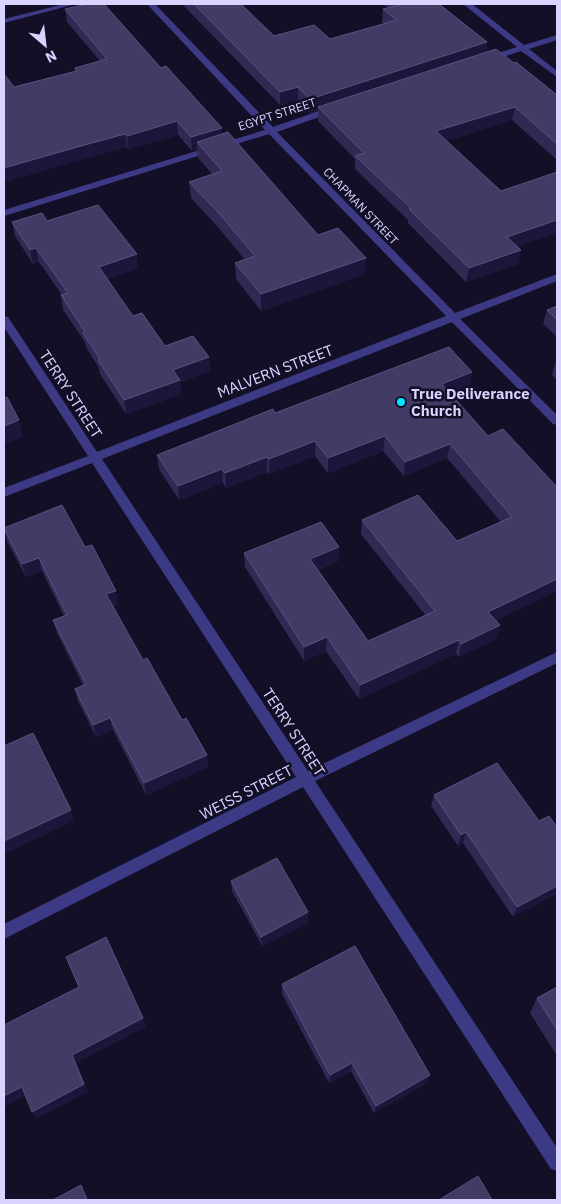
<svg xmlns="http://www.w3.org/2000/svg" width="561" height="1204" viewBox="0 0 561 1204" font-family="'IBM Plex Sans',sans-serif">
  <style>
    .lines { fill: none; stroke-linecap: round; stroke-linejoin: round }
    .minor { fill: #3d3a85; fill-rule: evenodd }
    .wall { fill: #312854 }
    .shaded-wall { fill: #1d163a }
    .building { fill: #433a66; stroke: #5a527e }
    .poi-dot { fill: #00e5ff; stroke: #130f26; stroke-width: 2 }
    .labels { text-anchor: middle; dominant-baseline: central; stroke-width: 5; stroke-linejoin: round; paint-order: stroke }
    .far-street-label { font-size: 12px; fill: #d9d4ff; stroke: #130f26 }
    .street-label { font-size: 15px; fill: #d9d4ff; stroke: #130f26 }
    .poi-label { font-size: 15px; font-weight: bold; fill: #d9d4ff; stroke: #130f26; text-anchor: start }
  </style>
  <rect width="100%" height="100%" fill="#130f26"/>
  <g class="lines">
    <g class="minor">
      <path d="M64 4H76L4 23V19Z"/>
      <path d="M147 4H155L273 127 330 107H336V111L277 132 455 313 557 274V281L460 319 557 415V425L553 424 452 322 102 459 308 771 557 652V663L315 781 557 1148V1171L551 1169 303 787 4 939V924L296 777 92 463 4 497V488L88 456 4 327V316L8 317 97 452 446 316 269 134 4 216V210L265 130Z"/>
      <path d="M463 4H472L524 45 557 35V40L529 49 557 71V77L521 51 491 61H485V57L517 47Z"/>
    </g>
  </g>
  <g class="wall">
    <path d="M182 4H241L274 36 330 39 384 24 382 22 383 9 388 8 383 4H439L487 42 486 52 514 63 557 95V160L512 120 446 141 501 191 557 172V233L517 246 521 250 518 264 466 282 408 223V220L355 169V159L318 121V110L310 113 298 100 280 105Z"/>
    <path d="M65 9 161 68 318 235 365 274 261 311 236 279 235 263 245 260 218 227 191 198 189 182 212 174 198 158 197 149 192 151 178 135 128 149 127 147 83 159 4 182V74L14 87 75 71V68L100 61 67 22Z"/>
    <path d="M47 221 138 268 107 279 133 316 165 346 209 357 210 371 180 382 181 394 126 414 100 374 99 368 86 347 85 342 63 310 61 295H62L39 262 33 264 15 236 12 222Z"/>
    <path d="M557 306V337L543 324 547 310Z"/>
    <path d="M556 361H557V380L552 375Z"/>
    <path d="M472 372 469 387 451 394 488 436 557 487V591L496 620 500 625 496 639 459 657 456 654 359 699 326 651 304 661 245 567 244 553 338 561 318 570 368 641 426 616 361 534 362 520 457 541 501 522 447 458 404 476 383 451 328 473 315 456 269 474 267 472 226 488 223 483 179 500 159 469 157 455 275 413Z"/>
    <path d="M4 528 85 547 118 604 113 606 143 660 182 720 207 755 208 767 146 795 113 730 96 737 78 701 75 689 83 685 57 633 53 620 64 616 42 571 26 577 7 541Z"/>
    <path d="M434 795 539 821 557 827 513 917 463 843 458 846 431 806Z"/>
    <path d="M231 881 308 912V923L262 946 232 891Z"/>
    <path d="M282 984 427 1083 374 1113 351 1071 329 1083 282 994Z"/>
    <path d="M557 987V1053L556 1054 530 1013 537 998Z"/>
  </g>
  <g class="shaded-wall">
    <path d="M487 42 486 55 318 107V110L310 113V99Z"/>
    <path d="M298 87V100L280 105V92Z"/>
    <path d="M515 107 512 120 434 145 436 131Z"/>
    <path d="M177 121 178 135 128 149 127 136Z"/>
    <path d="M222 128 223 141 197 142V149L192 151 191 137Z"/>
    <path d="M125 134 127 147 4 182V168Z"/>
    <path d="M557 220V233L505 251 507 237Z"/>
    <path d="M36 248 39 262 33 264 30 250Z"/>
    <path d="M521 250 518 264 466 282 469 268Z"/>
    <path d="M137 254 138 268 101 281 99 267Z"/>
    <path d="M366 258 365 274 261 311V294Z"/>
    <path d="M209 357 210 371 180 382 181 394 126 414 124 400 173 370Z"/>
    <path d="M472 372 469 387 439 398 442 384Z"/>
    <path d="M19 420 23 437 4 444V426Z"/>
    <path d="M385 436 383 451 328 473V458Z"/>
    <path d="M315 441V456L269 474V459Z"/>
    <path d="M450 444 447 458 404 476 405 462Z"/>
    <path d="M267 457V472L226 488 225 473Z"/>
    <path d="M222 469 223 483 179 500 178 486Z"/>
    <path d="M339 547 338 561 310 573V559Z"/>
    <path d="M39 558 42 571 26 577 22 564Z"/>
    <path d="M557 579V591L485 625 488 612Z"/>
    <path d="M116 591 118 604 109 607 106 594Z"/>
    <path d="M500 625 496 639 459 657 461 644Z"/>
    <path d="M327 637 326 651 304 661V647Z"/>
    <path d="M459 640 456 654 359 699 360 685Z"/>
    <path d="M110 718 113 730 96 737 93 725Z"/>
    <path d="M207 755 208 767 146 795 144 783Z"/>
    <path d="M71 810 74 821 4 854V841Z"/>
    <path d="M466 832 463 843 458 846 461 835Z"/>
    <path d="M557 886V894L513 917 517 907Z"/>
    <path d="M308 912V923L262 946 261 937Z"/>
    <path d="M143 1018 146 1027 76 1063 88 1092 36 1119 32 1112 72 1055Z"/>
    <path d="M352 1063 351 1071 329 1083 330 1075Z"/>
    <path d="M430 1075 427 1083 374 1113 376 1106Z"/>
    <path d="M22 1087 27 1095 4 1107V1096Z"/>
    <path d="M81 1185 86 1193 89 1200H87Z"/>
  </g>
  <g class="building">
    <path d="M87 4H104L161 68 166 66 222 128 191 137 177 121 127 136 125 134 81 146 4 168V74L14 87 77 71 75 68 107 59 65 9Z"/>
    <path d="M194 4H241L274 36 314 25 330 39 397 20 383 9 400 5 399 4H439L487 42 310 99 298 87 280 92Z"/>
    <path d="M496 49 514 63 516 62 557 95V144L515 107 436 131 501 191 557 172V220L507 237 521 250 469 268 409 209 411 208 355 156 364 153 318 107Z"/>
    <path d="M228 132 318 235 338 228 366 258 261 294 235 263 255 256 217 211 189 182 222 171 197 142Z"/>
    <path d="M98 205 137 254 99 267 133 316 142 313 165 346 193 336 209 357 173 370 180 380 124 400 98 360 100 359 83 333 85 332 61 295 68 293 36 248 30 250 12 222 42 213 47 221Z"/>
    <path d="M557 306V320L547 310Z"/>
    <path d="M449 347 472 372 442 384 488 436 503 429 557 487V579L488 612 500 625 461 644 459 640 360 685 327 637 304 647 244 553 321 522 339 547 310 559 368 641 435 611 362 520 418 495 457 541 512 517 450 444 405 462 385 436 328 458 315 441 269 459 267 457 225 473 222 469 178 486 157 455 273 409 275 413Z"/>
    <path d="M7 397 19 420 4 426V398Z"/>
    <path d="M62 505 85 547 92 545 116 591 106 594 143 660 147 658 182 720 186 718 207 755 144 783 110 718 93 725 75 689 86 684 53 620 67 615 39 558 22 564 4 528Z"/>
    <path d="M33 733 71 810 4 841V746Z"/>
    <path d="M497 763 539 821 549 816 557 827V886L517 907 466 832 461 835 434 795Z"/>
    <path d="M277 858 308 912 261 937 231 881Z"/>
    <path d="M106 937 143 1018 72 1055 84 1084 32 1112 22 1087 4 1096V1025L79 987 66 957Z"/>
    <path d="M355 946 430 1075 376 1106 352 1063 330 1075 282 984Z"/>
    <path d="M557 987V1030L537 998Z"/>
    <path d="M478 1176 492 1200H439Z"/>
    <path d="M81 1185 87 1200H53Z"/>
  </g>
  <circle class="poi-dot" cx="401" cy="402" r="5"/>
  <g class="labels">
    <g class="far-street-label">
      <text transform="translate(277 114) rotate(-18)">EGYPT STREET</text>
      <text transform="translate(361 206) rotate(46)">CHAPMAN STREET</text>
    </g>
    <g class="street-label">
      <text transform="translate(275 371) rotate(-21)">MALVERN STREET</text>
      <text transform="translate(71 394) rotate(57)">TERRY STREET</text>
      <text transform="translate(294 732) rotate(57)">TERRY STREET</text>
      <text transform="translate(246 792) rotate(-27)">WEISS STREET</text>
    </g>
    <g class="poi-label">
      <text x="411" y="393">True Deliverance<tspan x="411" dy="17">Church</tspan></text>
    </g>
  </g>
  <rect width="561" height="1204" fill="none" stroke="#d9d4ff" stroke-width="10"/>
  <g transform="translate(45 45) rotate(152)" stroke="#130f26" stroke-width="4" paint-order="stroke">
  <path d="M0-4L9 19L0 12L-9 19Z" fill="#d9d4ff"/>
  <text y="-8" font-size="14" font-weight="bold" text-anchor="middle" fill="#d9d4ff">N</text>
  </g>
</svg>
